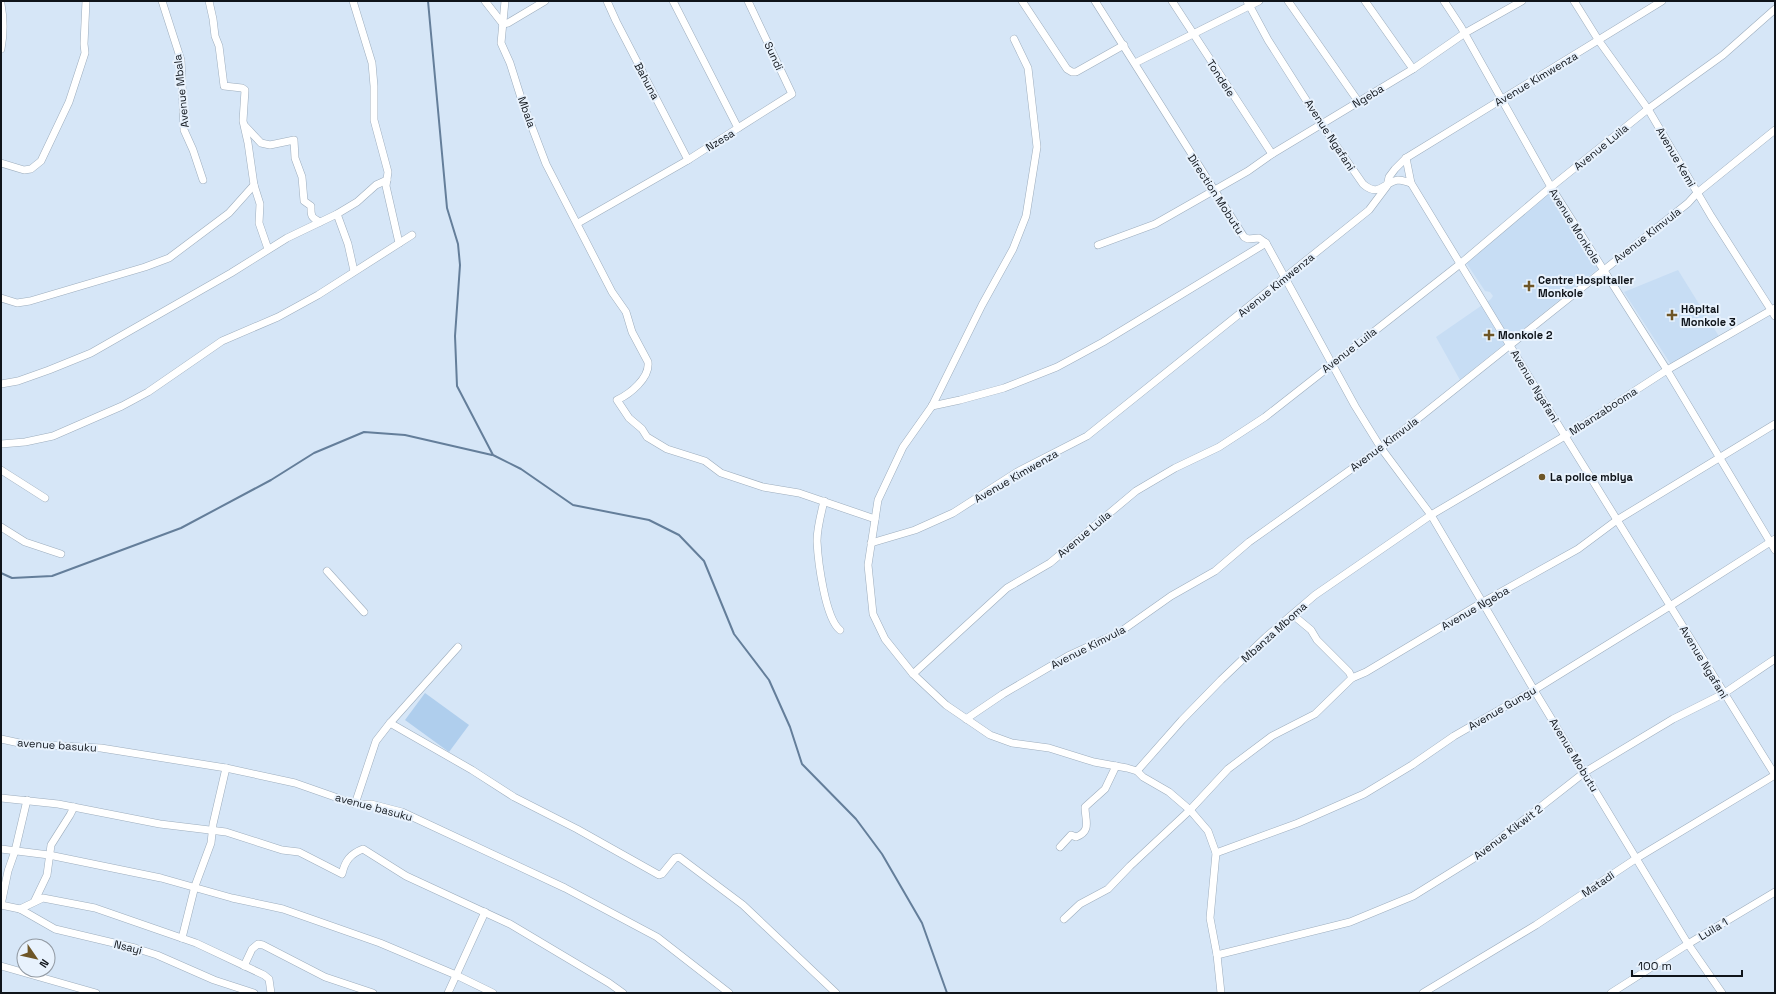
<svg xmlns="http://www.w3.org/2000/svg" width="1776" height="994" viewBox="0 0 1776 994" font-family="'Space Grotesk',sans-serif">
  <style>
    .built { fill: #c7ddf4 }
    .green { fill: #afceed }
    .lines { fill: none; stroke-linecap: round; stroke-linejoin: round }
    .stream { stroke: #647e9a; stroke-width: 2 }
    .minor-casing { stroke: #9dadbd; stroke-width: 8 }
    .minor { stroke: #fff; stroke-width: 7 }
    .poi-dot { fill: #6e5627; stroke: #e8f2fd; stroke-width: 1.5 }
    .labels { text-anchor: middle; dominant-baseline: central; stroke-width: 4; stroke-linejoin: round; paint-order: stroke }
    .street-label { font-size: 11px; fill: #0f141a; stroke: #e8f2fd }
    .poi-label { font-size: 11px; font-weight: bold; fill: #0f141a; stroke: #e8f2fd; text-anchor: start }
  </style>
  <rect width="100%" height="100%" fill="#d6e6f7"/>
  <g class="built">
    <path d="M1551 191 1599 268 1460 380 1436 337 1491 299 1493 296 1490 292 1485 291 1465 261Z"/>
    <path d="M1678 270 1720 338 1672 366 1624 292Z"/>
  </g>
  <path class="green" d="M425 693 469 725 449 752 405 720Z"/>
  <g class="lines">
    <g class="stream">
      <path d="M428 1 447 208 458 244 460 265 455 336 457 386 493 455 521 469 573 505 649 520 679 535 704 561 734 634 769 680 790 727 802 764 856 819 882 854 922 923 947 993"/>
      <path d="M1 573 12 578 52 576 181 528 271 480 314 453 364 432 405 435 492 455"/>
    </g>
    <g class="minor-casing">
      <g id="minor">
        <path d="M162 1 181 60 184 130 193 150 203 180"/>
        <path d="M209 1 213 19 215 36 219 46 224 86 242 88 245 90 243 121 248 143 254 185 260 204 259 223 268 249"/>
        <path d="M353 1 372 63 374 86V120L388 172 386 186 399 243"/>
        <path d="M485 1 503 24"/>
        <path d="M505 1 501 43 510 63 522 101 546 164 612 292 626 312 632 332 648 362C650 378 630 394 617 400L629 418 642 429 647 437 667 449 705 461 721 473 763 487 799 493 875 519"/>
        <path d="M607 1 616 21 688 160"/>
        <path d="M1022 1 1067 69 1072 72H1076L1124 45"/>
        <path d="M1095 1 1244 237 1248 239 1259 238 1266 243 1355 406 1381 448 1431 515 1534 690 1688 944 1722 993"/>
        <path d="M1172 1 1272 154"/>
        <path d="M1247 1 1268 40 1322 125 1363 184C1379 198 1384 182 1398 180 1403 180 1407 182 1411 183L1565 436 1775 775"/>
        <path d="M1288 1 1358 101"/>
        <path d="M1365 1 1413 69"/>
        <path d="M1444 1 1461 27 1551 187 1667 370 1775 550"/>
        <path d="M1574 1 1599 41 1648 109 1711 216 1775 316"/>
        <path d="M1 4C4 20 4 33 1 49"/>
        <path d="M503 24 508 23 545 1"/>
        <path d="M1014 39 1028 68 1037 147 1026 216 1013 249 982 305 932 406 903 447 878 500 868 565 873 614 885 639 913 674 946 705 990 735 1012 743 1049 748 1094 762 1127 768 1137 771 1143 777 1169 792 1190 810 1208 831 1216 853 1210 918 1217 955 1221 993"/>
        <path d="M1135 63 1259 1"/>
        <path d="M245 126 261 143 270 145 294 140 295 158 302 177 304 201 311 206C311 215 310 217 320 222"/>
        <path d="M738 128 792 94 748 1"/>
        <path d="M1406 158 1411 183"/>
        <path d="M1 163 24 170 31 169 41 161 69 102 85 53 84 44 86 1"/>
        <path d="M337 214 348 244 354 271"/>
        <path d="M578 223 688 160 738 128 673 1"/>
        <path d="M1098 245 1155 224 1248 171 1272 154 1413 69 1465 33 1522 1"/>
        <path d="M1 298 17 303 30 301 145 267 169 258 229 213 254 185"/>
        <path d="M1 384 18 381 49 370 91 353 231 273 287 238 337 214 357 202 376 185 387 180"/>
        <path d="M932 406 960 400 1004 388 1057 367 1103 342 1266 243"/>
        <path d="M1 444 25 442 53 436 122 406 148 392 222 341 278 317 318 295 412 235"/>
        <path d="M1 470 45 498"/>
        <path d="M824 501C821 514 817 528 817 541 818 561 825 618 840 630"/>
        <path d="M1 527 25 542 61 554"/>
        <path d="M871 543 915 530 953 513 1017 472 1087 436 1369 210 1387 186 1389 177 1395 169 1406 158 1662 1"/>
        <path d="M327 571 364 612"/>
        <path d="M1293 615 1311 630 1317 640 1349 672 1352 678"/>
        <path d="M913 674 1007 588 1050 563 1136 491 1175 468 1219 447 1265 417 1460 264 1551 187 1648 109 1723 55 1775 9"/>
        <path d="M966 719 1003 694 1068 656 1120 632 1171 596 1215 571 1249 542 1381 448 1688 203 1697 193 1775 130"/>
        <path d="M390 723 472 770 514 797 577 829 659 875 662 874 675 858 679 857 743 905 836 993"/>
        <path d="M1 739 24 744 101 748 226 768 295 783 355 804H371L402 812 565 888 657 937 729 993"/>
        <path d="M1137 771 1182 720 1221 680 1266 637 1315 595 1431 515 1565 436 1667 370 1775 308"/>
        <path d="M1 798 58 804 160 824 226 832 282 850 299 852 342 874C345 861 350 854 363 849L406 876 510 924 609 983 623 993"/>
        <path d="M27 800 15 851 8 871 1 905 20 909 55 929 135 948 157 955 214 980 254 993"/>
        <path d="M355 804 376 741 390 723 458 647"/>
        <path d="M1060 847 1071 835 1076 837C1092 831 1085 820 1085 807L1105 789 1116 766"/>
        <path d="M1 849 49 855 161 878 232 898 283 909 380 943 456 975 493 993"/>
        <path d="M1216 853 1298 823 1364 794 1412 765 1454 736 1534 690 1670 606 1775 539"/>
        <path d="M35 900 47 875 51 845 70 815 74 807"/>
        <path d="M20 909 43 898 95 908 196 943 264 975 269 979 271 993"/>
        <path d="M1064 919 1080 904 1108 889 1130 866 1190 810 1228 769 1272 736 1315 714 1352 678 1366 672 1483 602 1578 549 1617 520 1775 424"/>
        <path d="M182 938 195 886 211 843 213 824 226 768"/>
        <path d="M1217 955 1350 922 1413 896 1479 855 1585 772 1673 719 1723 694 1775 659"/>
        <path d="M1 966 96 993"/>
        <path d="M244 966 252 949 258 944 263 945 325 977 373 993"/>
        <path d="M448 993 485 912"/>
        <path d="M1423 993 1536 925 1637 858 1775 775"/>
        <path d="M1611 993 1688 944 1775 892"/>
      </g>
    </g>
    <use href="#minor" class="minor"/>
  </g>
  <g class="poi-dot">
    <path d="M1527 280h4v4h4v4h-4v4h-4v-4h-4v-4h4z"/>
    <path d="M1670 309h4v4h4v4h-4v4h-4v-4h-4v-4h4z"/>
    <path d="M1487 329h4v4h4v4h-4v4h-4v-4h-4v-4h4z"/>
    <circle cx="1542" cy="477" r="4"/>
  </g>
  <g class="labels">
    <g class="street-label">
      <text transform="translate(774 56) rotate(65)">Sundi</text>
      <text transform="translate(1221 78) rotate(57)">Tondele</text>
      <text transform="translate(1536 79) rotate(-31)">Avenue Kimwenza</text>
      <text transform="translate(647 81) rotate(62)">Bahuna</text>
      <text transform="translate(181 91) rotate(-96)">Avenue Mbala</text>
      <text transform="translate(1368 96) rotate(-31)">Ngeba</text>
      <text transform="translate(527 112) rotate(70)">Mbala</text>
      <text transform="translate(1330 135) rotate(57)">Avenue Ngafani</text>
      <text transform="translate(720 140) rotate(-32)">Nzesa</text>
      <text transform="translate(1601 147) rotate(-39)">Avenue Luila</text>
      <text transform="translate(1676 157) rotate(60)">Avenue Kemi</text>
      <text transform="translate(1216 194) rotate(57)">Direction Mobutu</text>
      <text transform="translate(1575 226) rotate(58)">Avenue Monkole</text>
      <text transform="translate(1647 235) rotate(-38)">Avenue Kimvula</text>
      <text transform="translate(1276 285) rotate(-39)">Avenue Kimwenza</text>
      <text transform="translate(1349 350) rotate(-38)">Avenue Luila</text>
      <text transform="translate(1535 386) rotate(59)">Avenue Ngafani</text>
      <text transform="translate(1603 411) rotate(-33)">Mbanzabooma</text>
      <text transform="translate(1384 444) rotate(-37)">Avenue Kimvula</text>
      <text transform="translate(1016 476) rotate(-30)">Avenue Kimwenza</text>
      <text transform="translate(1084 534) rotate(-40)">Avenue Luila</text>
      <text transform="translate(1475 608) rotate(-30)">Avenue Ngeba</text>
      <text transform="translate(1274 632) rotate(-42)">Mbanza Mboma</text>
      <text transform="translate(1088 647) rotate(-27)">Avenue Kimvula</text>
      <text transform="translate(1704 662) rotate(59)">Avenue Ngafani</text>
      <text transform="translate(1502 708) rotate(-30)">Avenue Gungu</text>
      <text transform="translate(57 745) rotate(4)">avenue basuku</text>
      <text transform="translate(1574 755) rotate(59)">Avenue Mobutu</text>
      <text transform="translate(374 807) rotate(15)">avenue basuku</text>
      <text transform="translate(1508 832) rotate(-37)">Avenue Kikwit 2</text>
      <text transform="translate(1598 884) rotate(-34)">Matadi</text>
      <text transform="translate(1713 929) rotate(-31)">Luila 1</text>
      <text transform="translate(128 947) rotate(14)">Nsayi</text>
    </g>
    <g class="poi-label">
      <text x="1538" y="280">Centre Hospitalier<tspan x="1538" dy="13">Monkole</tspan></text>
      <text x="1681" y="309">Hôpital<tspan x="1681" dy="13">Monkole 3</tspan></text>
      <text x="1498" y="335">Monkole 2</text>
      <text x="1550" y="477">La police mbiya</text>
    </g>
  </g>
  <rect width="1776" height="994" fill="none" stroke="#0f141a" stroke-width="4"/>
  <g transform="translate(36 958) rotate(124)"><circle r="19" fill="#e8f2fd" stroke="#9199a2"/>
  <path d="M0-3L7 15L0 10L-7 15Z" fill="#6e5627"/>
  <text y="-6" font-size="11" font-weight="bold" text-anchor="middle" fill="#0f141a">N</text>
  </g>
  <path d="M1632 970v6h110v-6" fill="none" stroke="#0f141a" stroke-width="2"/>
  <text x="1638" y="970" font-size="12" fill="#0f141a" stroke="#e8f2fd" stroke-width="3" paint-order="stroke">100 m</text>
</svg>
